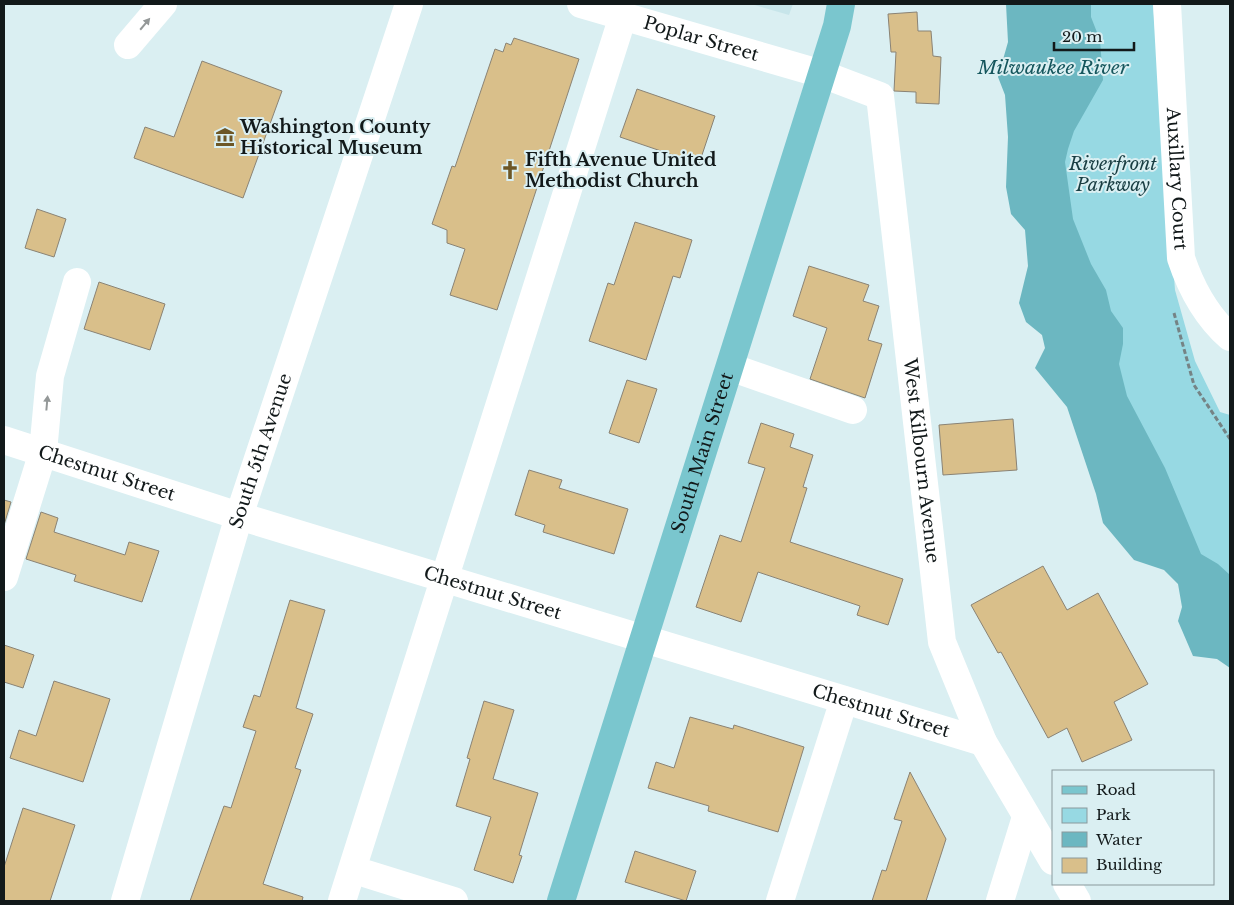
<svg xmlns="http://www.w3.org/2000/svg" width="1234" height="905" viewBox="0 0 1234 905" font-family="'Libre Baskerville',serif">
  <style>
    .built { fill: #c7e5ea }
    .green { fill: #97d9e3 }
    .water { fill: #6cb7c1 }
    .building { fill: #d9bf8a; stroke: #8a8375 }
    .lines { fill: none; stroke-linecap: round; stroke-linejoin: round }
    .path { stroke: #758385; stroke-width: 3; stroke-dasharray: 5 2.5; stroke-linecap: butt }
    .minor { stroke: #fff; stroke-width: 28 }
    .major { stroke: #7ac6ce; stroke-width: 28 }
    .oneway { fill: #949898 }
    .labels { text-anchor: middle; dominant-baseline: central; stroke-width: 4; stroke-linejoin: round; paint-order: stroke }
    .street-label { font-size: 18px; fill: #12191a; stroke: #daeff2 }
    .poi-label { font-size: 18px; font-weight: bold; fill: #12191a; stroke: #daeff2; text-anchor: start }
    .park-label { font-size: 18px; font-style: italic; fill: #183d42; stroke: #daeff2 }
    .water-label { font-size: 19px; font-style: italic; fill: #15565d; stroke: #daeff2 }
  </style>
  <rect width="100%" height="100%" fill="#daeff2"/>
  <path class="built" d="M751 4H793L789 15Z"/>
  <path class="green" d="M1087 4H1153L1175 290 1195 361 1220 412 1230 415V584L1192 550 1138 435 1071 243 1058 167Z"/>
  <path class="water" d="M1006 4H1091V17L1100 40 1103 80 1074 131 1068 149 1065 162 1073 219 1091 264 1106 290 1111 311 1123 328V344L1119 364 1127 396 1165 468 1201 554 1218 564 1230 575V668L1217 659 1193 656 1178 621 1182 607 1178 584 1164 570 1134 560 1103 523 1096 494 1067 407 1035 368 1045 348 1042 335 1026 322 1019 303 1028 266 1025 230 1011 214 1006 187 1008 137 1005 95 998 77 1008 42Z"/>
  <g class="building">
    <path d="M917 12 918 31H931L933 56 941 57 939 104 916 103V92L894 91 896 52H891L888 14Z"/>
    <path d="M514 38 579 59 497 310 450 295 465 249 447 243V230L432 224 452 166 455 167 495 49 503 52 506 43 511 45Z"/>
    <path d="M202 61 282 91 243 198 134 158 145 127 174 137Z"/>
    <path d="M637 89 715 116 699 164 620 137Z"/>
    <path d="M37 209 66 219 54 257 25 248Z"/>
    <path d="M635 222 692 240 680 278 673 276 646 360 589 341 608 283 614 285Z"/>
    <path d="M809 266 869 285 863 301 879 306 868 340 882 344 865 398 810 379 827 328 793 316Z"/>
    <path d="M99 282 165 304 150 350 84 329Z"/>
    <path d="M627 380 657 389 639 443 609 433Z"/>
    <path d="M1013 419 1017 470 943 475 939 425Z"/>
    <path d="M761 423 794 434 790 447 813 455 803 487 807 488 790 542 903 579 888 625 857 615 860 606 758 572 741 622 696 607 720 535 741 542 765 468 748 463Z"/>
    <path d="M529 470 562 480 559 488 628 509 614 554 543 532 545 525 515 515Z"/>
    <path d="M4 500 11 502 4 525Z"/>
    <path d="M41 512 58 518 54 532 125 555 129 542 159 551 142 602 74 581 76 575 26 559Z"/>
    <path d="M1043 566 1067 610 1098 593 1148 684 1114 702 1132 740 1082 762 1067 728 1048 738 1001 652 998 653 971 605Z"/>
    <path d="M290 600 325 610 296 708 313 714 295 768 301 770 263 884 303 897 302 901H190L224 806 231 808 256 731 243 727 254 695 260 697Z"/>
    <path d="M4 645 34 655 23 688 4 682Z"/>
    <path d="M54 681 110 699 83 782 10 758 19 730 36 736Z"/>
    <path d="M484 701 514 710 493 779 538 793 519 855 522 856 513 883 474 870 491 817 456 806 470 759 467 758Z"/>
    <path d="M690 717 733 729 734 725 804 747 778 832 708 811 709 806 648 788 656 762 674 768Z"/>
    <path d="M910 772 946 839 926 901H872L882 870 886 871 902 821 894 819Z"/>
    <path d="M23 808 75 825 50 901H4V867Z"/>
    <path d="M635 851 696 871 686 901 625 882Z"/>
  </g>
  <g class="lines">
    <path class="path" d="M1174 313 1194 385 1230 439"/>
    <g class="minor">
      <path id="s1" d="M581 4 822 74 880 96 942 642 983 742 1053 861"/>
      <path id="s2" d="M1167 4 1181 258C1191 288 1206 316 1230 337"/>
      <path d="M128 45 163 4"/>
      <path d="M730 367 853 410"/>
      <path id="s3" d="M4 440 239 516 983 742"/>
      <path d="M4 577 43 452 50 376 77 282"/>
      <path d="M367 874 454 901"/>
      <path d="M1067 884 1077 901"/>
      <path id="s4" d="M125 901 239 516 409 4"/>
      <path d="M342 901 623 16"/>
      <path d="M780 901 844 700"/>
      <path d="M1000 901 1026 817"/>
    </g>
    <path class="major" id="s5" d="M561 901 837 26 841 4"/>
  </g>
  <defs><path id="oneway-solid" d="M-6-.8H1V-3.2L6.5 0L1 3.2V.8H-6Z" transform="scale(1.25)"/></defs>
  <g class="oneway">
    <use href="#oneway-solid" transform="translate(145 24) rotate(-50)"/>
    <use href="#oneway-solid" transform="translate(47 403) rotate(-85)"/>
  </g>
  <defs>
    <g id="museum-bare" transform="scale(1.5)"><path d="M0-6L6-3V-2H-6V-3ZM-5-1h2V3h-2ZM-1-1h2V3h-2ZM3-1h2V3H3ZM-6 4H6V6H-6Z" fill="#6d5726" stroke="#daeff2" stroke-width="2.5" paint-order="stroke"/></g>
    <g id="church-bare" transform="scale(1.5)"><path d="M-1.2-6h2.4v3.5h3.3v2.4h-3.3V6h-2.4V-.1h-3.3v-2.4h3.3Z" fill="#6d5726" stroke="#daeff2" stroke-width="2.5" paint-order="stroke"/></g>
  </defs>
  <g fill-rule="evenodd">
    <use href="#museum-bare" x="225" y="137"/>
    <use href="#church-bare" x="510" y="170"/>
  </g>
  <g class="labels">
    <g class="street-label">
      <text stroke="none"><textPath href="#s1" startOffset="125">Poplar Street</textPath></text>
      <text stroke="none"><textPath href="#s2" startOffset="175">Auxillary Court</textPath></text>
      <text stroke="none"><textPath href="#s4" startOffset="470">South 5th Avenue</textPath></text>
      <text stroke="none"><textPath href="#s5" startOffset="470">South Main Street</textPath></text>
      <text stroke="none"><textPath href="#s1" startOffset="680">West Kilbourn Avenue</textPath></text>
      <text stroke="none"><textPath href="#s3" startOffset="108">Chestnut Street</textPath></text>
      <text stroke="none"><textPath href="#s3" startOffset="512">Chestnut Street</textPath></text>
      <text stroke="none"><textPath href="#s3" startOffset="918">Chestnut Street</textPath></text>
    </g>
    <g class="poi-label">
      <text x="240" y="127">Washington County<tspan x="240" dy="21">Historical Museum</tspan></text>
      <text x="525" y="160">Fifth Avenue United<tspan x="525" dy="21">Methodist Church</tspan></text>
    </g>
    <g class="park-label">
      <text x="1113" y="164">Riverfront<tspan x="1113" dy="21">Parkway</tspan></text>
    </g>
    <g class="water-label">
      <text x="1053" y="67">Milwaukee River</text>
    </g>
  </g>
  <rect width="1234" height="905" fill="none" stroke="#12191a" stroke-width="10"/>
  <rect x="1052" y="770" width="162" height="115" fill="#daeff2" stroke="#8a999c"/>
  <rect x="1062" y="786" width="25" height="8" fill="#7ac6ce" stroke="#8a999c"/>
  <text x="1096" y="795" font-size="15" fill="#12191a">Road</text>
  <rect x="1062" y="808" width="25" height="15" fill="#97d9e3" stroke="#8a999c"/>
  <text x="1096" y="820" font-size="15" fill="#12191a">Park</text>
  <rect x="1062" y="832" width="25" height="15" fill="#6cb7c1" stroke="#8a999c"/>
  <text x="1096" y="845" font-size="15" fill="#12191a">Water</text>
  <rect x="1062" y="858" width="25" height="15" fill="#d9bf8a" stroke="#8a999c"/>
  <text x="1096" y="870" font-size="15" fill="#12191a">Building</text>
  <path d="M1054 42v8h80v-8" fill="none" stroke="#12191a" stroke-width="2.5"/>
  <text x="1062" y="42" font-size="15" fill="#12191a" stroke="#daeff2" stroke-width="4" paint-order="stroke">20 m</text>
</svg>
